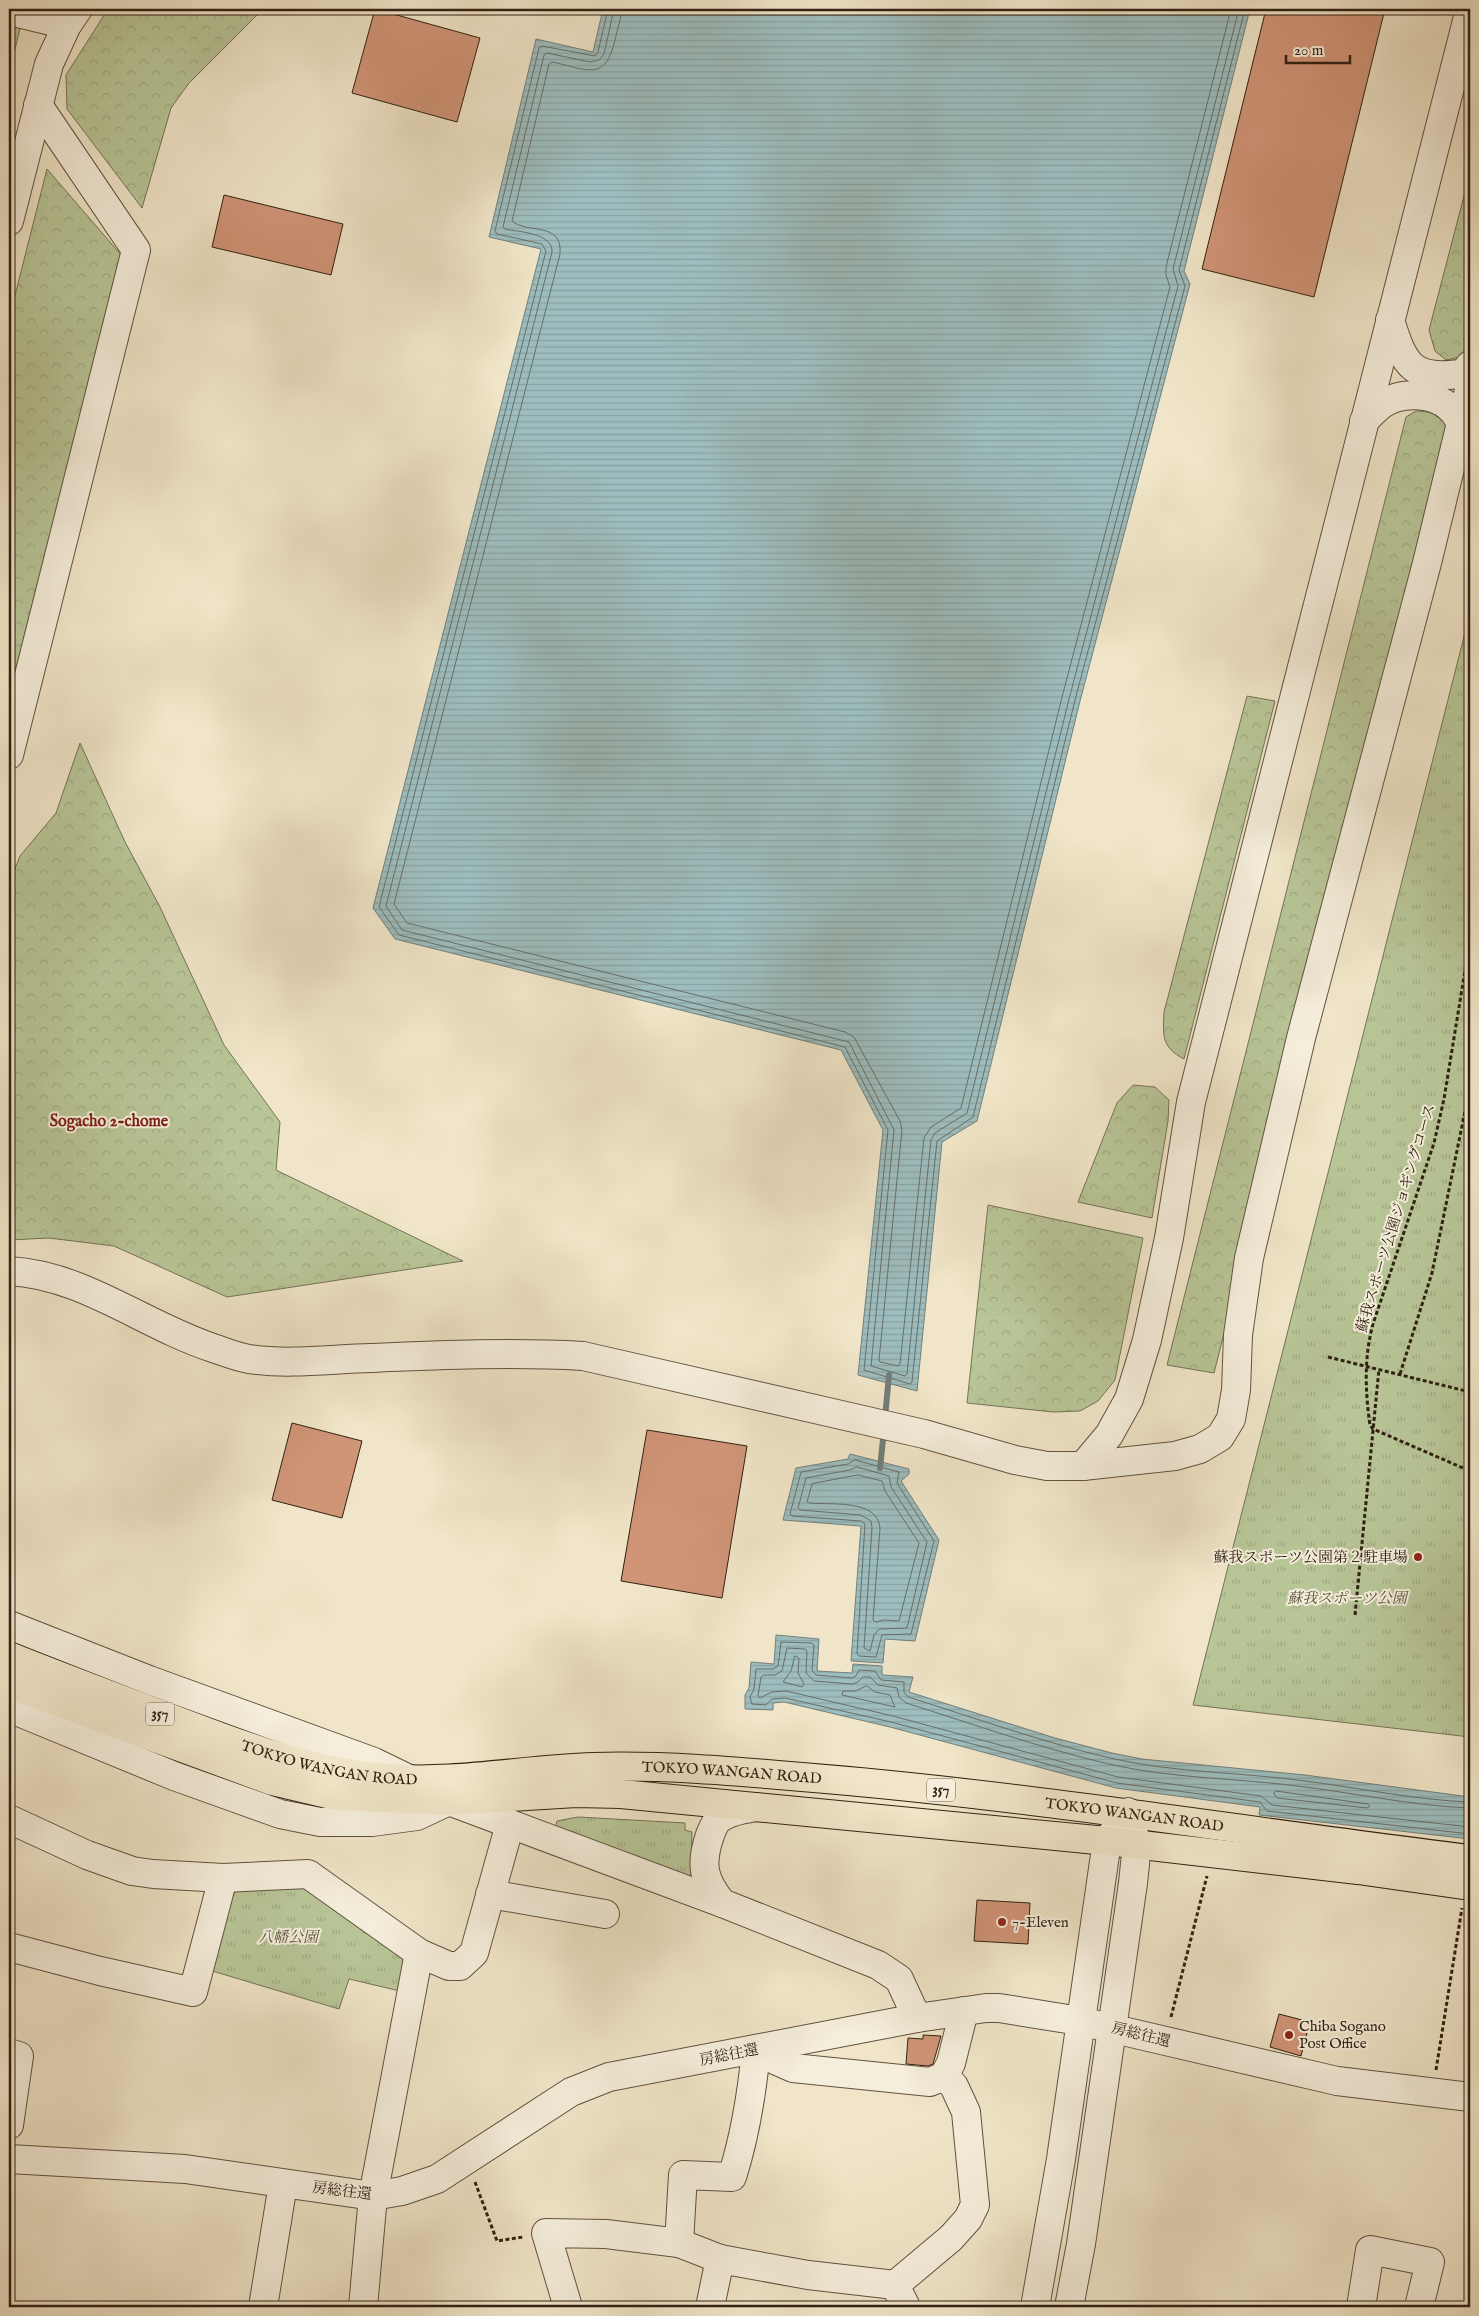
<svg xmlns="http://www.w3.org/2000/svg" width="1479" height="2316" viewBox="0 0 1479 2316" font-family="'IM FELL English','Noto Serif JP',serif">
  <style>
    .grass { fill: url(#grass-tufts); stroke: #747355 }
    .forest { fill: url(#forest-crowns); stroke: #747355 }
    .water { fill: url(#water-rules); stroke: #727f7a }
    .lines { fill: none; stroke-linecap: round; stroke-linejoin: round }
    .shore { stroke: #676f68; stroke-width: 1 }
    .stream { stroke: #727f7a; stroke-width: 6 }
    .building { fill: #d09477; stroke: #312113 }
    .minor-casing { stroke: #615240; stroke-width: 30 }
    .highway-casing { stroke: #312113; stroke-width: 30 }
    .path { stroke: #312113; stroke-width: 3; stroke-dasharray: 4 2.5; stroke-linecap: butt }
    .minor { stroke: #f5eedb; stroke-width: 28 }
    .highway { stroke: #f0e5c8; stroke-width: 28 }
    .poi-dot { fill: #8f2418; stroke: #f5eedb; stroke-width: 2 }
    .labels { text-anchor: middle; dominant-baseline: central; stroke-width: 4; stroke-linejoin: round; paint-order: stroke }
    .shield { fill: #f5eedb; stroke: #6c5e4f; stroke-width: 1 }
    .shield-label { font-size: 14px; font-weight: bold; fill: #312113 }
    .street-label { font-size: 15px; fill: #312113; stroke: #f5eedb }
    .poi-label { font-size: 15px; fill: #312113; stroke: #f5eedb; text-anchor: start }
    .park-label { font-size: 15px; font-style: italic; fill: #5a523b; stroke: #f5eedb }
    .neighbourhood-label { font-size: 16px; font-weight: bold; fill: #7a1f14; stroke: #f5eedb }
  </style>
  <defs>
    <pattern id="grass-tufts" width="24" height="20" patternUnits="userSpaceOnUse" patternTransform="scale(1.25)"><rect width="24" height="20" fill="#b8c597"/><path d="M3 7l-1-3M5 7V3M7 7l1-3M15 17l-1-3M17 17v-4M19 17l1-3" fill="none" stroke="#9fa981"/></pattern>
    <pattern id="forest-crowns" width="20" height="18" patternUnits="userSpaceOnUse" patternTransform="scale(1.25)"><rect width="20" height="18" fill="#b8c597"/><path d="M2 6a3 3 0 1 1 6 0M12 15a3 3 0 1 1 6 0" fill="none" stroke="#9fa981"/></pattern>
    <pattern id="water-rules" width="6" height="5" patternUnits="userSpaceOnUse" patternTransform="scale(1.25)"><rect width="6" height="5" fill="#9dbdbe"/><path d="M0 2.5h6" fill="none" stroke="#88a2a2"/></pattern>
  </defs>
  <rect width="100%" height="100%" fill="#f0e5c8"/>
  <filter id="stains"><feTurbulence type="fractalNoise" baseFrequency=".004" numOctaves="4"/><feColorMatrix values="0 0 0 0 .2 0 0 0 0 .09 0 0 0 0 .02 0 0 0 .5 -.17"/></filter>
  <radialGradient id="worn" r=".72"><stop offset=".6" stop-color="#630" stop-opacity="0"/><stop offset="1" stop-color="#630" stop-opacity=".3"/></radialGradient>
  <g class="grass">
    <path d="M1470 613V1737L1193 1705Z"/>
    <path d="M578 1817 685 1823V1830L692 1832 691 1867 695 1881 555 1829 557 1821Z"/>
    <path d="M305 1881 415 1955 404 1992 349 1979 339 2009 209 1970 231 1886Z"/>
  </g>
  <g class="forest">
    <path d="M108 9H263L189 83 171 108 142 208 67 109 66 75Z"/>
    <path d="M9 22 21 24 9 75Z"/>
    <path d="M47 169 122 256 9 696V319Z"/>
    <path d="M1470 173V336L1467 347 1460 357 1446 360 1435 351 1429 330Z"/>
    <path d="M1416 411C1437 412 1444 415 1450 436L1214 1373 1167 1365 1406 417Z"/>
    <path d="M1247 696 1275 701 1184 1059C1161 1047 1163 1035 1164 1012Z"/>
    <path d="M80 743 125 842 160 907 224 1045 280 1122 276 1170 463 1261 227 1297 114 1246 49 1238 9 1240V884L20 856 56 813Z"/>
    <path d="M1133 1085 1155 1087 1169 1100 1168 1121 1152 1218 1078 1202 1117 1103Z"/>
    <path d="M988 1205 1143 1238 1115 1380 1098 1401 1080 1411 1053 1412 967 1403Z"/>
  </g>
  <g class="water">
    <path d="M603 9H1250L1184 271 1190 284 1080 701 977 1121 942 1142 917 1391 858 1375 883 1130 841 1050 395 939 373 908 541 249 489 237 536 39 593 52Z"/>
    <path d="M850 1454 909 1469V1474L901 1481 939 1540 915 1641 885 1639 883 1663 851 1661 861 1526 783 1520 796 1468 848 1459Z"/>
    <path d="M776 1635 819 1639 817 1671 852 1673 853 1664 882 1666V1675L913 1677 909 1692 1055 1738 1112 1753 1142 1759 1305 1775 1470 1797V1839L1259 1815 1260 1807 1116 1788 890 1727 784 1702 773 1703V1710L745 1709V1695L749 1688 751 1662 774 1664Z"/>
  </g>
  <g class="lines">
    <g class="shore">
      <path d="M608 9 598 52 595 56 542 46 539 48 495 231 497 234 542 244 546 251 379 907 399 935 845 1047 888 1130 864 1370 910 1384 912 1382 937 1141 973 1117 1075 700 1185 286 1179 270 1245 9"/>
      <path d="M614 9 604 54 599 60 590 62 547 53 544 55 503 227 505 229C519 232 553 233 552 252L386 906 402 930 849 1042 894 1130 871 1366 905 1376 907 1374 931 1140 935 1133 967 1113 1069 699 1178 286 1173 269 1239 9"/>
      <path d="M622 9C621 19 617 30 615 40 605 83 587 69 552 62L549 64 512 221C526 234 563 221 560 254L394 904 407 923 845 1032 854 1037 900 1121 902 1130 879 1360 880 1362 898 1366 900 1364 924 1138 931 1127 961 1108 1062 697 1170 287 1166 275V267L1231 9"/>
      <path d="M855 1460 899 1472 897 1483 934 1541 911 1634 882 1635 876 1657 859 1656 857 1654 865 1524 861 1521 792 1516 790 1514 801 1472 848 1464Z"/>
      <path d="M857 1467 889 1476 891 1487 927 1542 907 1628 879 1629 874 1635 870 1651 864 1648 872 1528 871 1521 861 1515 800 1510 798 1508 806 1478 850 1470Z"/>
      <path d="M858 1475 882 1481 885 1491 919 1543 899 1621 884 1620 876 1622 873 1620 880 1528C878 1499 831 1505 810 1503L807 1502 812 1484Z"/>
      <path d="M795 1656 799 1658 798 1673 804 1684 802 1687 783 1682 791 1671Z"/>
      <path d="M867 1686 875 1692 890 1695 895 1707 842 1695 843 1691H855Z"/>
      <path d="M1276 1791 1368 1804 1370 1806 1367 1808 1277 1798 1274 1794Z"/>
      <path d="M1470 1802C1415 1800 1360 1788 1305 1781 1241 1772 1174 1773 1110 1758 1042 1742 975 1718 908 1697L904 1692V1682L881 1680 875 1671 859 1670 856 1676 852 1678 816 1675 812 1670 814 1645 812 1643 781 1642 778 1666 773 1669H756L754 1689 750 1697 752 1704 766 1705 772 1699 785 1698 891 1722 1117 1783 1260 1802 1267 1811 1470 1834"/>
      <path d="M1470 1808C1415 1806 1360 1794 1305 1787 1240 1778 1173 1779 1109 1764 1040 1748 973 1724 906 1703L899 1697 897 1688 878 1685 870 1677H863L858 1682 852 1684 814 1681 806 1673 807 1651 805 1649 787 1648 782 1671 775 1675H764L761 1677 758 1696 760 1698 772 1692 786 1691 893 1716 1118 1777 1261 1796 1272 1805 1470 1827"/>
    </g>
    <g class="stream">
      <path d="M885 1418 889 1375"/>
      <path d="M880 1468 884 1430"/>
    </g>
  </g>
  <g class="building">
    <path d="M375 9 480 38 457 122 352 93Z"/>
    <path d="M1266 9H1385L1314 297 1202 269Z"/>
    <path d="M224 195 343 224 331 275 212 247Z"/>
    <path d="M292 1423 362 1441 342 1518 272 1500Z"/>
    <path d="M647 1430 747 1446 722 1598 621 1581Z"/>
    <path d="M977 1900 1030 1903 1028 1944 974 1941Z"/>
    <path d="M1279 2014 1302 2020 1299 2030 1307 2033 1301 2056 1270 2047Z"/>
    <path d="M923 2035 941 2036 933 2064 928 2066 906 2064 908 2038 923 2039Z"/>
  </g>
  <g class="lines">
    <g class="minor-casing">
      <g id="minor">
        <path d="M9 11 67 25"/>
        <path d="M9 221 49 64 67 25 78 9"/>
        <path d="M1390 320C1404 365 1412 382 1464 373L1470 365"/>
        <path d="M1364 421C1369 416 1375 410 1381 405 1400 391 1433 392 1450 408 1455 412 1458 418 1461 424"/>
        <path d="M9 755 136 250 38 105"/>
        <path d="M9 1271C84 1275 143 1325 213 1348 225 1352 237 1357 249 1359 289 1365 331 1359 371 1358 442 1355 512 1352 583 1356L924 1434 1015 1460 1047 1466H1083L1175 1456 1200 1449 1220 1437 1231 1419 1236 1390 1238 1335 1249 1258 1301 1038 1427 563 1470 386"/>
        <path d="M1083 1466 1109 1435 1129 1399 1147 1340 1169 1238 1191 1102 1470 9"/>
        <path d="M9 1625 149 1680 374 1762 411 1780"/>
        <path d="M9 1708 174 1776 280 1814 320 1822H372L417 1816 449 1801"/>
        <path d="M446 1800 722 1903 878 1965 899 1979 917 2018"/>
        <path d="M9 1819 87 1855 132 1871 153 1874 223 1878 308 1874 419 1953 449 1966H460L474 1953 510 1824"/>
        <path d="M490 1894 605 1914"/>
        <path d="M722 1903C703 1880 700 1864 710 1835 712 1830 715 1822 719 1819 729 1811 744 1809 756 1807"/>
        <path d="M9 1947 100 1971 193 1992 223 1878"/>
        <path d="M761 2049 775 2060 793 2068 930 2082 944 2076 951 2063 964 2011"/>
        <path d="M9 2053 19 2056 9 2125"/>
        <path d="M9 2159 185 2169 373 2196 402 2191 437 2179 571 2092 609 2077 917 2018 986 2008H999L1080 2021 1337 2081 1470 2097"/>
        <path d="M720 2259 679 2243 683 2175 732 2177C745 2136 752 2093 756 2050"/>
        <path d="M895 2285 906 2307"/>
        <path d="M263 2307 283 2184"/>
        <path d="M363 2307 373 2196 419 1953"/>
        <path d="M568 2307 546 2233 606 2234 679 2243"/>
        <path d="M710 2307 720 2259 808 2275 895 2285 951 2238 968 2219 975 2205 966 2112 954 2086 944 2076"/>
        <path d="M1035 2307 1061 2159 1107 1841 1128 1812"/>
        <path d="M1069 2307 1081 2244 1133 1883 1137 1845 1130 1821"/>
        <path d="M1361 2307 1370 2250 1430 2262 1419 2307"/>
      </g>
    </g>
    <g class="highway-casing">
      <g id="highway">
        <path id="s1" d="M9 1656C64 1678 120 1699 176 1720 247 1747 308 1771 385 1778 454 1784 524 1769 593 1767 663 1765 733 1771 802 1777 1026 1795 1248 1832 1470 1859"/>
        <path d="M9 1684 272 1781 335 1796 449 1801 576 1793 621 1794 1107 1841 1358 1870 1470 1886"/>
      </g>
    </g>
    <g class="path">
      <path d="M1470 940 1444 1099 1434 1143 1373 1324C1364 1357 1365 1391 1370 1425L1373 1429 1470 1471"/>
      <path d="M1328 1357 1470 1392"/>
      <path d="M1400 1374 1432 1273 1470 1087"/>
      <path d="M1355 1615 1379 1369"/>
      <path d="M1171 2017 1207 1876"/>
      <path d="M1436 2070 1462 1908"/>
      <path d="M475 2182 497 2241 523 2237"/>
    </g>
    <use href="#minor" class="minor"/>
    <use href="#highway" class="highway"/>
  </g>
  <g class="poi-dot">
    <circle cx="1418" cy="1557" r="5"/>
    <circle cx="1002" cy="1922" r="5"/>
    <circle cx="1289" cy="2035" r="5"/>
  </g>
  <g class="labels">
    <g class="shield">
      <rect x="146" y="1702.5" width="28" height="23" rx="4"/>
      <rect x="927" y="1778.5" width="28" height="23" rx="4"/>
    </g>
    <g class="shield-label">
      <text x="160" y="1714">357</text>
      <text x="941" y="1790">357</text>
    </g>
    <g class="street-label">
      <text transform="translate(1396 1218) rotate(-73)">蘇我スポーツ公園ジョギングコース</text>
      <text stroke="none"><textPath href="#s1" startOffset="339">TOKYO WANGAN ROAD</textPath></text>
      <text stroke="none"><textPath href="#s1" startOffset="744">TOKYO WANGAN ROAD</textPath></text>
      <text stroke="none"><textPath href="#s1" startOffset="1149">TOKYO WANGAN ROAD</textPath></text>
      <text transform="translate(1141 2035) rotate(14)">房総往還</text>
      <text transform="translate(729 2055) rotate(-11)">房総往還</text>
      <text transform="translate(342 2191) rotate(7)">房総往還</text>
    </g>
    <g class="poi-label">
      <text x="1408" y="1557" text-anchor="end">蘇我スポーツ公園第２駐車場</text>
      <text x="1012" y="1922">7-Eleven</text>
      <text x="1299" y="2026">Chiba Sogano<tspan x="1299" dy="17">Post Office</tspan></text>
    </g>
    <g class="park-label">
      <text x="1347" y="1598">蘇我スポーツ公園</text>
      <text x="288" y="1937">八幡公園</text>
    </g>
    <g class="neighbourhood-label">
      <text x="109" y="1122">Sogacho 2-chome</text>
    </g>
  </g>
  <rect width="1479" height="2316" fill="none" stroke="#f0e5c8" stroke-width="30"/>
  <rect x="10" y="10" width="1459" height="2296" fill="none" stroke="#312113" stroke-width="2.5"/>
  <rect x="15" y="15" width="1449" height="2286" fill="none" stroke="#312113"/>
  <path d="M1286 55v8h64v-8" fill="none" stroke="#312113" stroke-width="2.5"/>
  <text x="1294" y="55" font-size="15" fill="#312113" stroke="#f5eedb" stroke-width="4" paint-order="stroke">20 m</text>
  <rect width="100%" height="100%" filter="url(#stains)"/>
  <rect width="100%" height="100%" fill="url(#worn)"/>
</svg>
